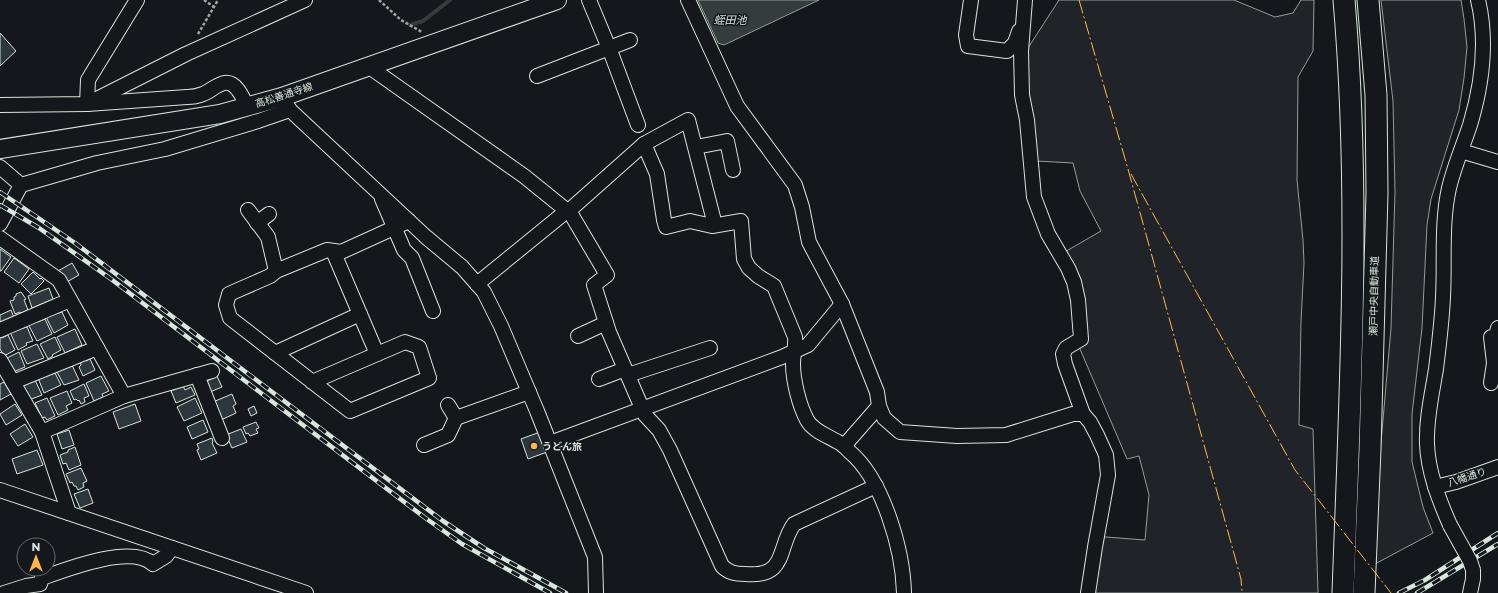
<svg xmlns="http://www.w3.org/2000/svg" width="1498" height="593" viewBox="0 0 1498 593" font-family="Montserrat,'Noto Sans JP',sans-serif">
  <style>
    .green { fill: #202428; stroke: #939e99 }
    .water { fill: #363b3e; stroke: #939e99 }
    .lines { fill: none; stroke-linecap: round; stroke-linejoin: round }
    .stream { stroke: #363b3e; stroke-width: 4 }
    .building { fill: #2c363c; stroke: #d8e6dc }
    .minor-casing { stroke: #d8e6dc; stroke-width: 16 }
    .major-casing { stroke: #d8e6dc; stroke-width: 20 }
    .highway-casing { stroke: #d8e6dc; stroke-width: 23 }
    .path { stroke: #9da8a2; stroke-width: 2.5; stroke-dasharray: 3 2; stroke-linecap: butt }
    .minor { stroke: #14181c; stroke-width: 14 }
    .major { stroke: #14181c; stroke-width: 18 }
    .highway { stroke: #14181c; stroke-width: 21 }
    .rail-casing { stroke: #d8e6dc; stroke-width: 4.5 }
    .rail { stroke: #14181c; stroke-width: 3; stroke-dasharray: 9; stroke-linecap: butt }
    .minor-bridge-casing { stroke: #d8e6dc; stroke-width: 16; stroke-linecap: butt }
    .minor-bridge { stroke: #14181c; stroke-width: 14 }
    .power { stroke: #ffb74d; stroke-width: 1; stroke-dasharray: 14 3 2 3; stroke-linecap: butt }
    .poi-dot { fill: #ffb74d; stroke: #14181c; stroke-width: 1.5 }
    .labels { text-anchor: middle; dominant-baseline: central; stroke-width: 3; stroke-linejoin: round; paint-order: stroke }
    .street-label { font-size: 10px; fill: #d8e6dc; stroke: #14181c }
    .poi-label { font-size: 10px; font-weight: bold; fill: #d8e6dc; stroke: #14181c; text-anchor: start }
    .water-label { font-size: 11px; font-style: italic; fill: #d8e6dc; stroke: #14181c }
  </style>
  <rect width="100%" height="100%" fill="#14181c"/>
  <g class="green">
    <path d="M1059 0H1234L1275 17 1293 13 1301 0H1314L1313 51 1298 77 1297 180 1303 240 1304 263 1301 322 1299 425 1313 429 1318 593H1086L1093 536 1145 540 1149 495 1139 456 1127 459 1077 342 1080 331 1063 253 1101 231 1080 191 1073 163 1036 161 1028 87V48Z"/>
    <path d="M1381 0H1461L1464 19 1467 47 1464 78 1459 110 1431 199 1427 225 1422 328 1412 414V462L1423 507 1433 533 1373 565 1381 443 1391 328 1395 192 1393 101Z"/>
  </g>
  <path class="water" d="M698 0H819L724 45 718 43Z"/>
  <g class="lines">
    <path class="stream" d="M410 25 423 21 450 0"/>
  </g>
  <g class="building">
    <path d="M0 33 16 51 0 66Z"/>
    <path d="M0 249 11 257 1 271H0Z"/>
    <path d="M14 258 29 269 19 283 4 272Z"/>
    <path d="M72 263 79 275 65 283 58 271Z"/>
    <path d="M33 272 40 279 41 278 44 281 31 294 21 284Z"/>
    <path d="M49 288 53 299 32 308 28 296Z"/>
    <path d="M21 292 26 299 24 300 28 310 21 313 20 312 15 314 10 301 14 300V297L16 296V294Z"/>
    <path d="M11 310 14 318 0 323V315Z"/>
    <path d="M62 312 68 325 54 333 46 317Z"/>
    <path d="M45 319 52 334 37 341 28 324 37 320 38 322Z"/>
    <path d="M27 327 33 341 26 343 27 345 18 350 10 332Z"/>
    <path d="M75 329 82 345 65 353 57 337Z"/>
    <path d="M8 335 15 350 4 356 0 349V337L2 338Z"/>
    <path d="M55 337 61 350 52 355 53 356 48 359 40 344Z"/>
    <path d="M37 344 44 358 27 364 21 351Z"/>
    <path d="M19 352 25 367 13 372 7 358Z"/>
    <path d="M85 359 86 361 90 359 95 370 83 376 79 367 81 365 80 361Z"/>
    <path d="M71 363 79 380 64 385 57 372Z"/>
    <path d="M55 373 61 385 44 393 38 378 45 375 46 376Z"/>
    <path d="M101 376 109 391 102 394 103 397 94 401 86 383Z"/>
    <path d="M217 376 222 387 210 392 205 382Z"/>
    <path d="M35 380 42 395 29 400 22 385Z"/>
    <path d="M4 382 11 394 0 400V384Z"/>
    <path d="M84 384 89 396 84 398 85 402 81 404 79 400 78 401 76 399 74 400 70 391Z"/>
    <path d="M183 386 185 390 191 387 195 395 176 403 171 391Z"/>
    <path d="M67 391 72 403 66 406 68 410 58 415 50 398Z"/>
    <path d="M232 394 236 404 233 406 236 413 221 420 213 402Z"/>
    <path d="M47 398 55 416 47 420 45 417 42 418 35 403Z"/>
    <path d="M195 398 202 413 184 421 177 407Z"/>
    <path d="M15 404 22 415 6 425 0 414Z"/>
    <path d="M135 404 141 421 119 429 113 412Z"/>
    <path d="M254 406 257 413 251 416 248 409Z"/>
    <path d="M203 420 208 432 192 439 187 427Z"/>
    <path d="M256 422 259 428 256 429 258 433 250 436 248 433 246 434 243 427Z"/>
    <path d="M25 424 33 437 18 446 10 434Z"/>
    <path d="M241 429 247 442 232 448 226 435Z"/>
    <path d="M69 430 74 445 62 449 57 434Z"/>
    <path d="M540 432 547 452 528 459 521 439Z"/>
    <path d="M212 438 213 442 212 443 217 453 201 460 197 450 199 449 197 444Z"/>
    <path d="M75 447 81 465 69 470 66 463 63 464 60 455 68 452V450Z"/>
    <path d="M37 450 43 465 17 474 12 459Z"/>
    <path d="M81 468 87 481 83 483 84 487 78 490 76 486H74L72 482 70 483 66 474Z"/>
    <path d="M88 489 93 503 80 508 74 494Z"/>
  </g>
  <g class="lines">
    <g class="minor-casing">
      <g id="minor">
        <path d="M137 0 88 80 87 104 186 54 305 0"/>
        <path d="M589 0 611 53 638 125"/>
        <path d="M688 0 737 106 795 185 802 207 809 242 842 304 877 392 879 406 884 418 900 432 957 436 1006 435 1073 414H1083"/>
        <path d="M971 0 966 35 968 46 1007 51 1015 43 1019 31"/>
        <path d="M1025 0 1021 51 1022 95 1027 120 1034 197 1048 234 1068 268 1074 282 1078 300 1081 339 1066 348 1063 354 1065 364 1083 414 1090 422 1097 435 1106 455 1108 475 1095 547 1088 593"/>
        <path d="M368 66 524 176 571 214 607 275 594 285 609 332 645 415 659 430 670 450 722 566C729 573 736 574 745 574 788 578 777 547 794 524L876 486"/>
        <path d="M537 76 630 40"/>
        <path d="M282 97 290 110 426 237 462 267 484 292 501 326 537 411 595 557 596 593"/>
        <path d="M0 105 87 104 187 97C192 97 198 96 203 94 215 89 226 74 238 90 242 95 244 101 247 106"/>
        <path d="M644 144 688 120 715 225"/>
        <path d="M696 147 727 141 733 170"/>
        <path d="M1461 151 1498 162"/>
        <path d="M0 167 21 185"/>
        <path d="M382 199 404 250 412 258 433 311"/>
        <path d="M248 210 268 237 276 271"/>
        <path d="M257 223 269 214"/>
        <path d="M0 224 21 185 97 163 165 149 258 121 290 110"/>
        <path d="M0 238 59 280 124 396 42 432 0 360"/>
        <path d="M333 251 377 354"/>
        <path d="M477 284 563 214 572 208 644 144 657 174 664 220 666 227 690 221 712 226 741 221 744 259 749 268 758 276 774 286 795 337C796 346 793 354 793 364 793 380 799 405 807 420 813 431 828 436 838 442 843 444 846 448 850 452 883 480 903 550 904 593"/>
        <path d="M0 330 70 300"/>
        <path d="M578 336 606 323"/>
        <path d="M275 353 360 314"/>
        <path d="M197 375 222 438"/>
        <path d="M628 375 710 348"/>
        <path d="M599 379 625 369"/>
        <path d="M13 382 97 348"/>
        <path d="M312 382 405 342 419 347 429 378 350 411 230 318 226 305 229 294 270 276 276 271 327 250 341 252 409 221"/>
        <path d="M1491 383 1494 363 1491 337 1496 336 1498 328"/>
        <path d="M124 396 212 371"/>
        <path d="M448 405 456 418 529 392"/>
        <path d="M42 432 69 513"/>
        <path d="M550 443 782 357 808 345 842 304"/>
        <path d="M424 445 448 435 456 418"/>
        <path d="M844 446 879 406"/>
        <path d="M1435 487 1456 482 1498 467"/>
        <path d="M0 490 306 593"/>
        <path d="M1450 525C1439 500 1428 472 1427 444 1426 419 1432 394 1436 369 1439 345 1442 321 1443 297 1445 261 1441 224 1449 188 1454 167 1463 146 1470 125 1482 85 1488 42 1478 0"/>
        <path d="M4 593 26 586 40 584 42 578C67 569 131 544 153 564L166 556 172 548"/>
        <path d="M1470 593 1473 579V570"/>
      </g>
    </g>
    <g class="major-casing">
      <path id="major" d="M0 149 220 114 282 97 557 0"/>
    </g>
    <g class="highway-casing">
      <g id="highway">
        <path d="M1343 593C1350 395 1361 198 1344 0"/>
        <path d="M1364 593 1370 449 1377 193 1376 95 1368 0"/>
      </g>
    </g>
    <g class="path">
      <path d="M204 0 214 7"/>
      <path d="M379 0 401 20 422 32"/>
      <path d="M198 34 218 0"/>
    </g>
    <use href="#minor" class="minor"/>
    <use href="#major" class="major"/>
    <use href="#highway" class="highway"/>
    <g class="rail-casing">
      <g id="rail">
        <path d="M0 192 75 243 443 521 484 548 566 593"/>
        <path d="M0 205 39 228 111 279 424 517 462 544 550 593"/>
        <path d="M1399 593 1425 580 1498 533"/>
        <path d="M1417 593 1498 544"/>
      </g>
    </g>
    <use href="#rail" class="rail"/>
    <g class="minor-bridge-casing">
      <path id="minor-bridge" d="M1450 525 1470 561 1473 570"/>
    </g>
    <use href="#minor-bridge" class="minor-bridge"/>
    <g class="power">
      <path d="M1079 0 1128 169 1241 579 1242 593"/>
      <path d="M1131 174 1295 470 1391 593"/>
    </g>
  </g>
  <circle class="poi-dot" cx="534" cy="446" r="4"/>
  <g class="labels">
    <g class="street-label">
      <text transform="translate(284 95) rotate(-18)">高松善通寺線</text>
      <text transform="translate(1374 296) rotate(-89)">瀬戸中央自動車道</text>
      <text transform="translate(1467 477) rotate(-18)">八幡通り</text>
    </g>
    <g class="poi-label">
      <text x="542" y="446">うどん旅</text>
    </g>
    <g class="water-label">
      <text x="730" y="20">蛭田池</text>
    </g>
  </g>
  <g transform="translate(36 557)"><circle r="19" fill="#14181c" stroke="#626a69"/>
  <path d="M0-3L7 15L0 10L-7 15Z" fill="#ffb74d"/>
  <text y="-6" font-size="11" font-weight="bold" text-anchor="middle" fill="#d8e6dc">N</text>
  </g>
</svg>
